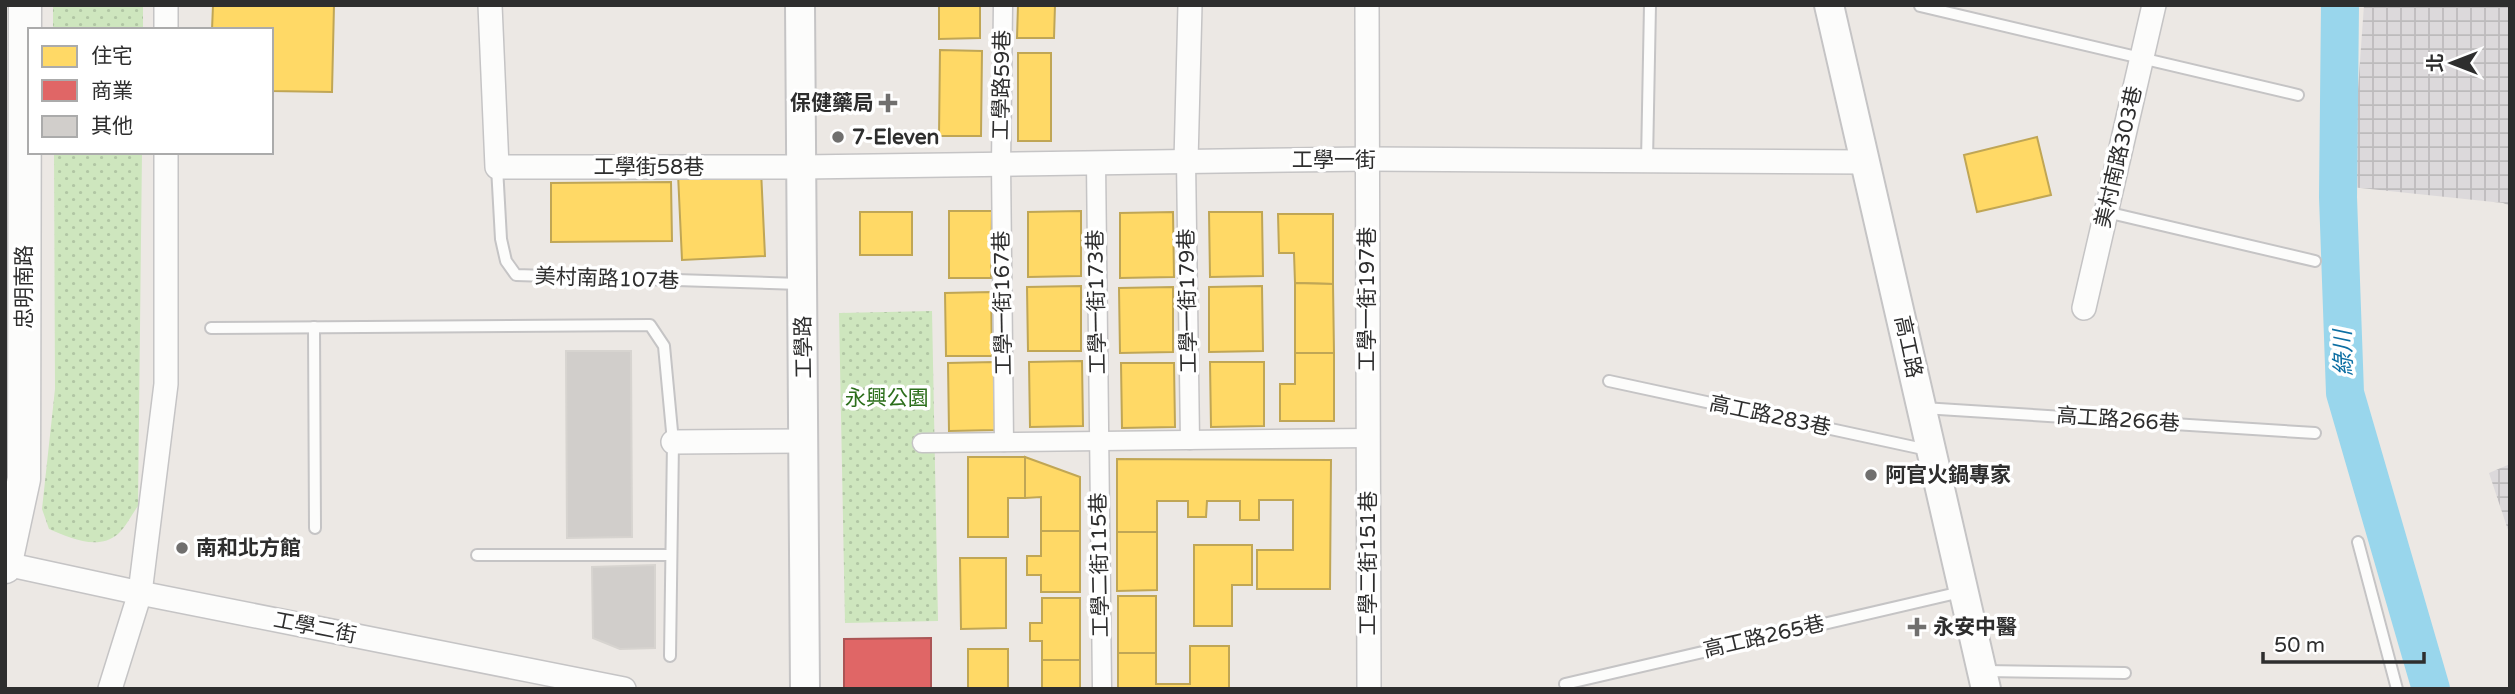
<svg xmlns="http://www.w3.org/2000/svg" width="2515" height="694" viewBox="0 0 2515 694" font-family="'Varela Round','Noto Sans TC',sans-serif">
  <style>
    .industrial { fill: url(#industrial-grid) }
    .park { fill: url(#park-dots) }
    .homes { fill: #ffd966; stroke: #c0a655; stroke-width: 2 }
    .shops { fill: #e06666; stroke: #ab5555; stroke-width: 2 }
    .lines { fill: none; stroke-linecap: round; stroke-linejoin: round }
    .river { stroke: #99d6ec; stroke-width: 38 }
    .building { fill: #d1cecb; stroke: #d7d4d0; stroke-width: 2 }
    .service-casing { stroke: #c5c4c5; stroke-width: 14 }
    .pedestrian-casing { stroke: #c5c4c5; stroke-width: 21 }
    .minor-casing { stroke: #c5c4c5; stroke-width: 26 }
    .tertiary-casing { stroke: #c5c4c5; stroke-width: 32 }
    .secondary-casing { stroke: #c5c4c5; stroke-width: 35 }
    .service { stroke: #fcfcfb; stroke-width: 10 }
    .pedestrian { stroke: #fcfcfb; stroke-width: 18 }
    .minor { stroke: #fcfcfb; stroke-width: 23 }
    .tertiary { stroke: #fcfcfb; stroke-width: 28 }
    .secondary { stroke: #fcfcfb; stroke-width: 32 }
    .poi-dot { fill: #706f6e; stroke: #fff; stroke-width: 2.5 }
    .labels { text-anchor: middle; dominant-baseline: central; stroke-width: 7; stroke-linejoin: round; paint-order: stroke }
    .street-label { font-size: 21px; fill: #2e2e2e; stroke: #fff }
    .poi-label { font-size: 21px; font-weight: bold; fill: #2e2e2e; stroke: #fff; text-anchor: start }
    .park-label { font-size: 21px; fill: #2c6e1b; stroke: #fff }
    .water-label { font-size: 23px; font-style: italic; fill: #0d6fa3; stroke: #fff }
  </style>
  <defs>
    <pattern id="industrial-grid" width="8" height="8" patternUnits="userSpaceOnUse" patternTransform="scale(1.75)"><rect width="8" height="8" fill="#dcd9db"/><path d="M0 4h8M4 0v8" fill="none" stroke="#bdbbbc"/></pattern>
    <pattern id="park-dots" width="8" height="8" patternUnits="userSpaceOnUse" patternTransform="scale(1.75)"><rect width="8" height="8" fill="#cee6be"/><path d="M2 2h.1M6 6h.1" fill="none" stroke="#b1c6a4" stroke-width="1.8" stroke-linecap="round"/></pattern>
  </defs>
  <rect width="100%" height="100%" fill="#ece8e4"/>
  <g class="industrial">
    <path d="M2364 5H2510V206L2503 203 2351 187Z"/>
    <path d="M2510 464V536L2489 473Z"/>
  </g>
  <g class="park">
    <rect x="53" y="5" width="90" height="25"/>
    <path d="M54 152H142L138 506C132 514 126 527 118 534 98 551 70 538 49 529L42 509 55 389Z"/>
    <path d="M932 311 938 621 845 623 839 313Z"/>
  </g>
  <g class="homes">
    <path d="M213 5H334L332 92 271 91V30H212Z"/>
    <path d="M939 5H980V38L939 39Z"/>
    <path d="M1018 5H1055L1054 38H1017Z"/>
    <path d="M940 50 982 51 981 136H939Z"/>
    <rect x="1018" y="53" width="33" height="88"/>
    <path d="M2037 137 2051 195 1977 212 1964 155Z"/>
    <path d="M761 170 765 256 682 260 678 174Z"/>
    <path d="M671 182 672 241 551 242V183Z"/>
    <path d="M949 211H992L991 278H949Z"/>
    <path d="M1081 211V276L1028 277V212Z"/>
    <rect x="860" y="212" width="52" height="43"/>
    <path d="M1173 212 1174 277 1120 278V213Z"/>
    <path d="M1209 212H1262L1263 276 1210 277Z"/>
    <path d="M1278 214H1333V284L1295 283 1294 253H1279Z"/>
    <path d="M1295 283 1333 284 1334 353H1295Z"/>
    <path d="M1081 286V351H1028L1027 287Z"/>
    <path d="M1262 286 1263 351 1209 352V287Z"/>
    <path d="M1173 287V352L1120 353 1119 288Z"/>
    <path d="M991 292 992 356H946L945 293Z"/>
    <path d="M1295 353H1334V421H1280V384H1295Z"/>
    <path d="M1082 361 1083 426 1030 427 1029 362Z"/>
    <path d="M994 362 995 430 949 431 948 363Z"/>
    <path d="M1210 362H1264V426L1211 427Z"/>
    <path d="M1121 363H1174L1175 427 1122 428Z"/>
    <path d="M968 457H1025V498H1008V537H968Z"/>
    <path d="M1025 457 1080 477V531H1041V497L1025 498Z"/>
    <path d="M1117 459 1331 460 1330 589H1257V550H1293V500H1259V520H1240V501H1207L1206 517H1188V501H1157V532H1117Z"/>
    <path d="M1041 531H1080V592H1041V575H1027V556H1041Z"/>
    <path d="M1117 532H1157V590L1117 591Z"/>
    <path d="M1194 545H1252V585H1232V626H1194Z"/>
    <path d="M960 558H1006V628L961 629Z"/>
    <rect x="1118" y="596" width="38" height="57"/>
    <path d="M1042 598H1080V660H1042V641H1030V623H1042Z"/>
    <path d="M1190 646H1229V689H1118V653H1156V684H1190Z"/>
    <path d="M968 649H1008V688L1026 689H968Z"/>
    <path d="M1042 660H1080V689H1026L1042 688Z"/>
  </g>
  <path class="shops" d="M931 638V689H844V639Z"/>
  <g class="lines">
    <path class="river" d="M2340 5 2338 197 2345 393 2431 689"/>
  </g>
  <g class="building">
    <path d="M566 351H631L632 537 567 538Z"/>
    <path d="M655 565V648L620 649 593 638 592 567Z"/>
  </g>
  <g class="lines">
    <g class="service-casing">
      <g id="service">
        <path d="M1920 6 2298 95"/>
        <path d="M1647 161 1650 5"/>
        <path d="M497 167 501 239 506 261 516 275 800 284"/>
        <path d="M2106 212 2315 261"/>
        <path d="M314 327 315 528"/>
        <path d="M211 328 650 325 664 346 673 442 670 656"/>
        <path d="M1609 381 1928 450"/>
        <path d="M1923 408 2315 433"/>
        <path d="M2358 542 2397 689"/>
        <path d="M477 555H671"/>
        <path d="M1984 671 2125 673"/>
        <path d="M1565 684 1961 592"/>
      </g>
    </g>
    <g class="pedestrian-casing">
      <g id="pedestrian">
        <path d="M1003 5 1001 164 1004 442"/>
        <path d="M1186 161 1190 440"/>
        <path d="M1096 163 1102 689"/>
        <path d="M922 443 1367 438"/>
      </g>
    </g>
    <g class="minor-casing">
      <g id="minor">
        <path d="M490 5 497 167H802L1367 159 1866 162"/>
        <path d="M1367 5 1369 689"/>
        <path d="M166 30V5"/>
        <path d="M1186 161 1190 5"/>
        <path d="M2084 308 2154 5"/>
        <path d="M673 442 805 441"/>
        <path d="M6 564 140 593 624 689"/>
        <path d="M110 689 140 593 166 384V152"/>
      </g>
    </g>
    <g class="tertiary-casing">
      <g id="tertiary">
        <path d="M800 5 805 689"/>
        <path d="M1829 5 1986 689"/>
      </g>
    </g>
    <g class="secondary-casing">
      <path id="secondary" d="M5 567 24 479 25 5"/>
    </g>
    <use href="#service" class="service"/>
    <use href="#pedestrian" class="pedestrian"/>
    <use href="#minor" class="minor"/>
    <use href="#tertiary" class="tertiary"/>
    <use href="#secondary" class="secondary"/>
  </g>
  <g class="poi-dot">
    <path d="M884.5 92.5h7v7h7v7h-7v7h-7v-7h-7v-7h7z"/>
    <circle cx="838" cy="137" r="7"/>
    <circle cx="1871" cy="475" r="7"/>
    <circle cx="182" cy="548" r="7"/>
    <path d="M1913.5 616.5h7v7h7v7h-7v7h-7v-7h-7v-7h7z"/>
  </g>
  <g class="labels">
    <g class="street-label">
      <text transform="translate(1002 85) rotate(-89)">工學路59巷</text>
      <text transform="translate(2119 157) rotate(-77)">美村南路303巷</text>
      <text x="1334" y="160">工學一街</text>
      <text x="649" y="167">工學街58巷</text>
      <text transform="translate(607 279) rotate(2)">美村南路107巷</text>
      <text transform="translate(24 287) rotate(-90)">忠明南路</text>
      <text transform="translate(1367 299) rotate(-90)">工學一街197巷</text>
      <text transform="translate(1188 301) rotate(-91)">工學一街179巷</text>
      <text transform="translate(1097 302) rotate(-91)">工學一街173巷</text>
      <text transform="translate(1003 303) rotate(-91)">工學一街167巷</text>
      <text transform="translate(804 347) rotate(-91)">工學路</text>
      <text transform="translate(1908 347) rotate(78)">高工路</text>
      <text transform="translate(1770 416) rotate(12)">高工路283巷</text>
      <text transform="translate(2118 420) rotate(4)">高工路266巷</text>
      <text transform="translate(1368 563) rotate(-90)">工學二街151巷</text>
      <text transform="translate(1100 565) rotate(-91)">工學二街115巷</text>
      <text transform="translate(315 628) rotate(11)">工學二街</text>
      <text transform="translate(1764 637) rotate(-13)">高工路265巷</text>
    </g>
    <g class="poi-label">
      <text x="874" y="103" text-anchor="end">保健藥局</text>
      <text x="852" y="137">7-Eleven</text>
      <text x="1885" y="475">阿官火鍋專家</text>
      <text x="196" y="548">南和北方館</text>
      <text x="1933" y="627">永安中醫</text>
    </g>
    <g class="park-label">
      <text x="887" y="398">永興公園</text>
    </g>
    <g class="water-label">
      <text transform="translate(2344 353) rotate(-92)">綠川</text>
    </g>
  </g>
  <rect width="2515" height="694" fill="none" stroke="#2e2e2e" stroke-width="14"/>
  <rect x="28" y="28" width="245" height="126" fill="#ffffff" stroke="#ababab" stroke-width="2"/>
  <rect x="42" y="46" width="35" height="21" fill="#ffd966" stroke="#ababab" stroke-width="2"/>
  <text x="91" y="63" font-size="21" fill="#2e2e2e">住宅</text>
  <rect x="42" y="80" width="35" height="21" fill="#e06666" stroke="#ababab" stroke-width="2"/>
  <text x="91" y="98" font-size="21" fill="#2e2e2e">商業</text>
  <rect x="42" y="116" width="35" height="21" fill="#d1cecb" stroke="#ababab" stroke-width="2"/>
  <text x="91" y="133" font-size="21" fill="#2e2e2e">其他</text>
  <g transform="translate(2452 63) rotate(270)" stroke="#ffffff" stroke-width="5" paint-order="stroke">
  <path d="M0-5L12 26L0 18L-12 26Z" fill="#2e2e2e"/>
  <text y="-10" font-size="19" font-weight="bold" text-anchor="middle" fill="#2e2e2e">北</text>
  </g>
  <path d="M2263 652v10h161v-10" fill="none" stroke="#2e2e2e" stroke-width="3.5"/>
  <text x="2274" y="652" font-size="21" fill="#2e2e2e" stroke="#ffffff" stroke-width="5" paint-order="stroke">50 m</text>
</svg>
